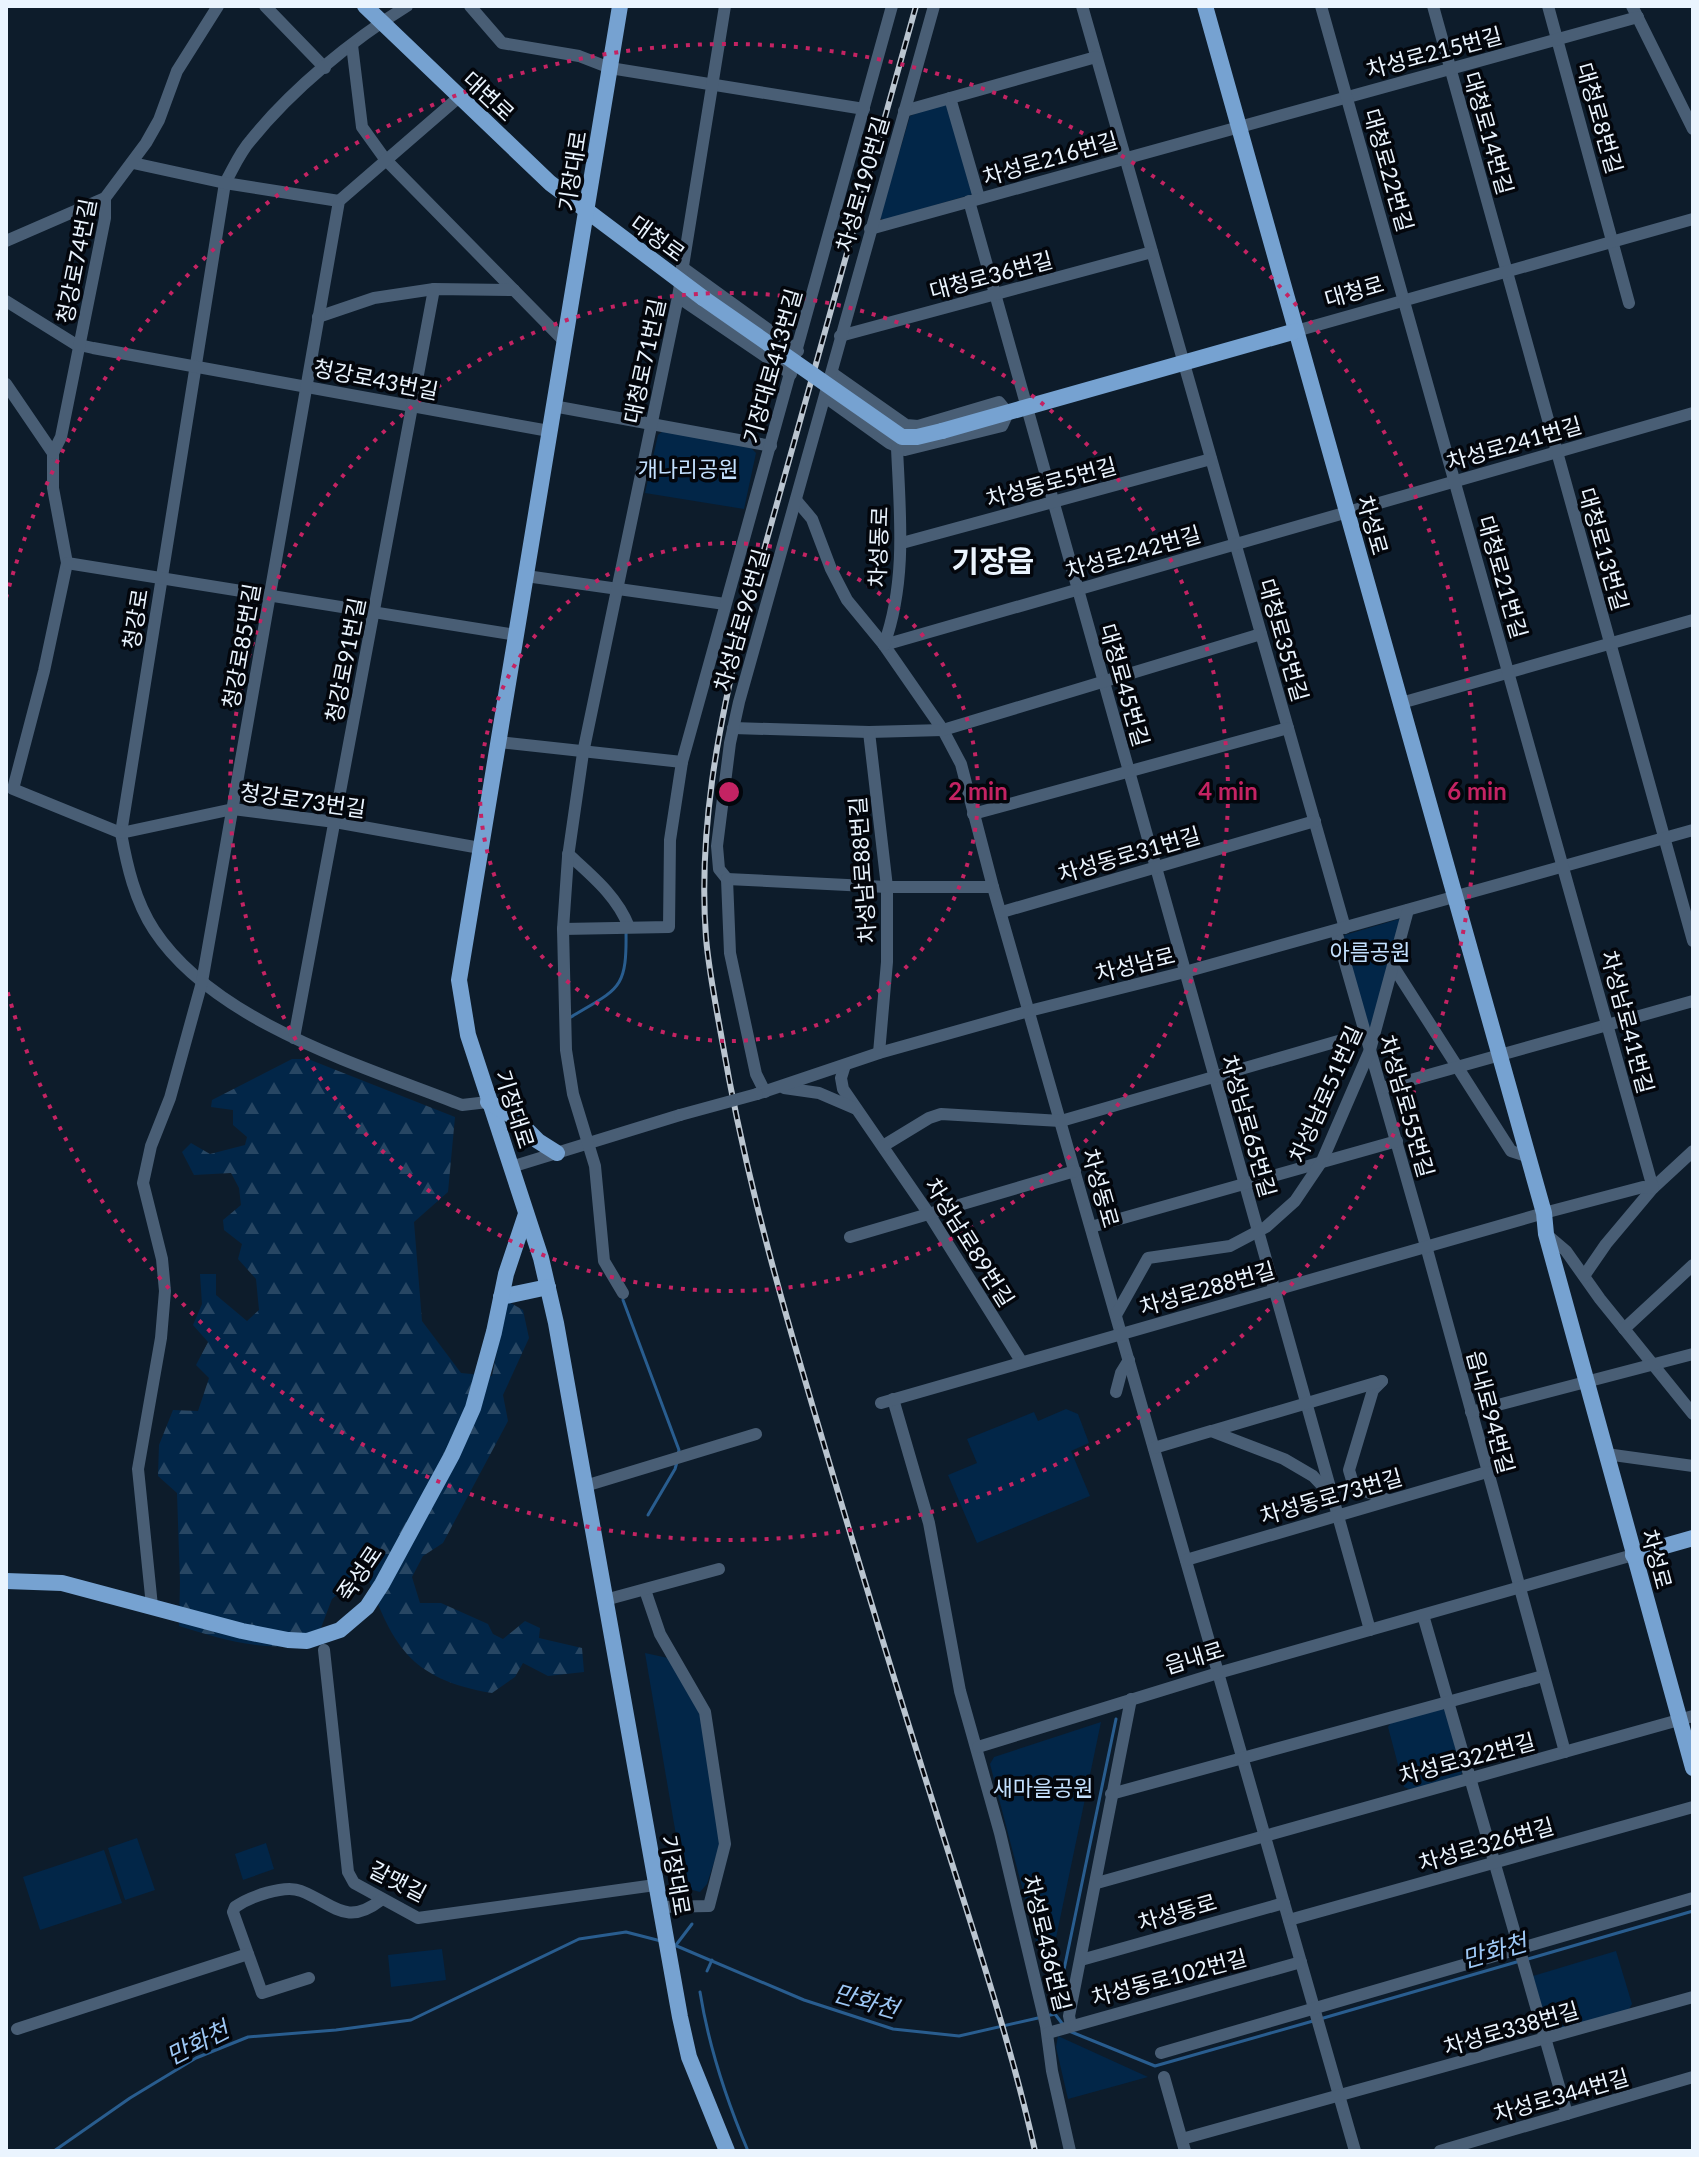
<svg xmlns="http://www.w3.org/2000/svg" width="1699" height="2157" viewBox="0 0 1699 2157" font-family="Lato,'Noto Sans KR',sans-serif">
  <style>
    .green { fill: #022648 }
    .forest { fill: url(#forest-firs) }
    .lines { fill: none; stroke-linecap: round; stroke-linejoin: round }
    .stream { stroke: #295d8f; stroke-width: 3 }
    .minor { stroke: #495e75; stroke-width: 12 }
    .major { stroke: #76a2d1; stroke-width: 16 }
    .rail-casing { stroke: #bac5d0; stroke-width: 6 }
    .rail { stroke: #03060c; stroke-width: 3; stroke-dasharray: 9; stroke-linecap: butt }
    .minor-bridge { stroke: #495e75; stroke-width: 12 }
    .major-bridge { stroke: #76a2d1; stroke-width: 16 }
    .ring { fill: none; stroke: #c42363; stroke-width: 4; stroke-dasharray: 4 8 }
    .labels { text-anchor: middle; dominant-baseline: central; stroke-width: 7; stroke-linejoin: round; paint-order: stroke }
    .street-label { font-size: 22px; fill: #eaf4fe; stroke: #03060c }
    .park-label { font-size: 22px; fill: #c3e0fe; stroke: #03060c }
    .water-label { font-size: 24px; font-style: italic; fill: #9dc7f4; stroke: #03060c }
    .district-label { font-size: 30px; font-weight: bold; fill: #eaf4fe; stroke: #03060c }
    .centre { fill: #c42363; stroke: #03060c; stroke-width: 4 }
    .ring-label { font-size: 24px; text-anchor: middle; font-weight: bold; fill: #c42363; stroke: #03060c; stroke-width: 7; stroke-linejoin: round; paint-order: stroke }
  </style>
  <defs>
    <pattern id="forest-firs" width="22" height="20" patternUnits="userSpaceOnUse" patternTransform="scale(2)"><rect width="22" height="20" fill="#022648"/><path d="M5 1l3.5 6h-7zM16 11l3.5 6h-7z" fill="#274663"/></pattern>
  </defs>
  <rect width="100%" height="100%" fill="#0d1c2b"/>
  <g class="green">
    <path d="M946 102 973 194 884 220 880 218 910 116Z"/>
    <path d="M663 431 751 448 756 453 744 509 645 493 658 435Z"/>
    <path d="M1399 919 1401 920 1369 1031 1343 939 1345 935Z"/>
    <path d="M1066 1409 1078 1414 1089 1443 1071 1451 1090 1496 977 1543 948 1475 977 1463 967 1439 1034 1412 1038 1421Z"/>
    <path d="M645 1653 668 1658 700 1714 720 1844 707 1884 700 1892 685 1888Z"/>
    <path d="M1439 1707 1448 1712 1464 1769 1460 1776 1412 1790 1404 1787 1388 1727 1392 1721Z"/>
    <path d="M1101 1722 1051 1962 1042 1964 990 1764 994 1757Z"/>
    <path d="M137 1838 155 1890 125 1900 108 1848Z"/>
    <path d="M266 1843 274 1869 243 1880 235 1854Z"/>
    <path d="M104 1850 122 1903 40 1930 23 1877Z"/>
    <path d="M442 1949 446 1980 391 1987 388 1955Z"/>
    <path d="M1616 1951 1632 2004 1627 2012 1555 2033 1548 2027 1533 1976Z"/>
    <path d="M1058 2036 1148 2077 1068 2099 1056 2047Z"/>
  </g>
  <path class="forest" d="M292 1059H308L455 1117 448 1192 414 1222 422 1321 461 1373 492 1376 507 1301 523 1310 529 1338 503 1395 508 1421 443 1543 423 1556 412 1577 420 1603H441L488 1624 493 1634 503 1639 525 1621 540 1628 539 1638 582 1648 584 1672 548 1676 523 1663 515 1677 492 1693C409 1679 392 1645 365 1570L332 1599 316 1641C273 1655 220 1639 179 1626L180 1582 177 1493 158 1476 159 1445 173 1410 198 1411 209 1378 196 1365 208 1342 193 1325 202 1304 200 1274H216V1295L247 1321 259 1310 256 1279 238 1259 242 1244 224 1230 223 1220 241 1205 239 1188 231 1173 194 1175 182 1152 191 1143 210 1154 245 1145 247 1137 233 1125V1110L211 1107 212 1100Z"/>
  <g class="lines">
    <g class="stream">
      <path d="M571 1017C619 988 627 990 626 931"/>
      <path d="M623 1300 679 1450 678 1454"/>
      <path d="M648 1515 675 1469 677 1462"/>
      <path d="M672 1944 804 2000 893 2029 959 2036 1038 2018"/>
      <path d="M676 1945 692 1924"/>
      <path d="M1528 1959 1693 1911"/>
      <path d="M707 1971 712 1960"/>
      <path d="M700 1992C709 2048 726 2099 748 2151"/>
      <path d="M1055 2013 1116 1719"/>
      <path d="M1046 2016 1055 2014 1064 2026"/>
      <path d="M1320 2019 1520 1961"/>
      <path d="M1069 2031 1155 2066 1313 2021"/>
      <path d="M54 2151 130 2098 196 2058 248 2037 336 2030 411 2020 579 1939 626 1932 661 1941"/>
    </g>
    <g class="minor">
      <path d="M265 6 325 68"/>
      <path d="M407 6C352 40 292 89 251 140 240 152 233 169 225 183L121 833C127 866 135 901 154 930 215 1023 363 1066 462 1105L488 1102"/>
      <path d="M470 6 502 43 579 56 610 68 864 109"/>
      <path d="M1082 6 1345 928"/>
      <path d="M1433 6 1693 941"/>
      <path d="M1548 6 1629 303"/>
      <path d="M1632 6 1693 129"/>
      <path d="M352 45 362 127 385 159 565 342"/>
      <path d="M950 98 979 198"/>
      <path d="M904 111 1096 57"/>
      <path d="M133 163 225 183 339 201"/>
      <path d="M969 201 1370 1630"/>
      <path d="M870 229 1638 17"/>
      <path d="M6 241 105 198"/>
      <path d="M682 267 798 351"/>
      <path d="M678 297 791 374"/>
      <path d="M6 301 75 344 93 348 549 431"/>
      <path d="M318 317 374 298 434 289 514 290"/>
      <path d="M1296 331 1693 219"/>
      <path d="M840 336 1152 252"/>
      <path d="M6 384 53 453V488L67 563 44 671 13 789 121 833 233 809 335 822 480 848"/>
      <path d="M825 397 889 443 905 450 1002 426 1008 413 999 402 918 426 906 425 832 373"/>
      <path d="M553 406 771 446"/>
      <path d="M53 453 61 437 105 218V198L146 143 159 120 177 71 218 6"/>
      <path d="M796 500 812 519 831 569 847 600 884 645 943 730 961 764 993 887 1355 2151"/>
      <path d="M902 543 1211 459"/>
      <path d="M67 563 516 635"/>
      <path d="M526 576 725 604"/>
      <path d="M884 645 1693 413"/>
      <path d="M884 645C907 581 900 515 897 448"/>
      <path d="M1401 703 1693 620"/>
      <path d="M733 728 869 732 943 730 1261 634"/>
      <path d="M869 732 887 887V962L879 1053"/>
      <path d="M499 742 682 762"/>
      <path d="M973 814 1288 728"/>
      <path d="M568 854C592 876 617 896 629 927"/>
      <path d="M727 879 719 869 717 846 730 743 739 702 934 6"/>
      <path d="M727 879 887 887H993"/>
      <path d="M727 879 730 953 756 1074 765 1092"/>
      <path d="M1002 912 1315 821"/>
      <path d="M563 929 669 927 670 840 682 762 892 6"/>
      <path d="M1336 931 1426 1246 1565 1752"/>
      <path d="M1393 966 1511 1151 1529 1157"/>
      <path d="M294 1038 434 289"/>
      <path d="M845 1065 841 1078 843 1089 929 1214 1021 1361"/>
      <path d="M784 1088 819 1093 854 1108"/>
      <path d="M1382 1088 1693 1001"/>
      <path d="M757 1094 879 1053 1029 1011 1185 972 1693 830"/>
      <path d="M883 1146 929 1118 941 1114 1061 1121 1366 1033"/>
      <path d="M511 1167 680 1115"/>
      <path d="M1091 1227 1397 1141"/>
      <path d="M1546 1234 1566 1251 1600 1299 1693 1414"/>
      <path d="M850 1237 1075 1171"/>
      <path d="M1584 1276 1606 1244 1653 1188 1693 1151"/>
      <path d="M623 1293 604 1261 595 1166 573 1094 566 1050 563 929 568 857 583 753 678 297 725 6"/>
      <path d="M1116 1315 1148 1258 1230 1246 1266 1227 1295 1201 1322 1161 1370 1050 1408 910"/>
      <path d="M1624 1329 1693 1265"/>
      <path d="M1382 1381 1373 1390 1349 1470 1354 1487 1388 1500"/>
      <path d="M1116 1392 1121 1373 1129 1360"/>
      <path d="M893 1399 929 1523 960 1691 1000 1833 1046 2026 1052 2071 1070 2151"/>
      <path d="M881 1403 1544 1213 1643 1187 1653 1188 1321 6"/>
      <path d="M1471 1412 1693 1354"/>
      <path d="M1212 1431 1382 1381"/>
      <path d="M1154 1448 1211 1431 1284 1459 1313 1476 1330 1494"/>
      <path d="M1606 1454 1693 1466"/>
      <path d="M585 1486 756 1434"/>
      <path d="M1186 1560 1487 1472"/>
      <path d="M645 1590 660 1634 705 1712 725 1844 709 1906 659 1907"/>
      <path d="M605 1600 719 1569"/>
      <path d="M152 1606 138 1469 161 1338 165 1291 162 1259 143 1183 151 1146 170 1098 202 982 339 201 458 98"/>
      <path d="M1423 1615 1567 2114"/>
      <path d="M324 1650 348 1872 354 1883 418 1918 655 1885"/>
      <path d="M978 1747 1218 1673 1633 1555"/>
      <path d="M1111 1794 1543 1676"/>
      <path d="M1097 1883 1693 1716"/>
      <path d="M1289 1920 1693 1807"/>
      <path d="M1081 1960 1284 1903"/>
      <path d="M309 1978 262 1993 233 1912 235 1907C249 1897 285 1884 301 1891 334 1904 346 1927 381 1900"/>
      <path d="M1071 2025 1069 2016 1131 1699"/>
      <path d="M17 2029 248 1954"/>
      <path d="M1048 2033 1301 1962"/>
      <path d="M1161 2053 1693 1898"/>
      <path d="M1164 2077 1185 2151"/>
      <path d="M1182 2139 1693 1997"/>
      <path d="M1440 2151 1693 2077"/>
    </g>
    <g class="major">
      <path d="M365 6 550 183 703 298"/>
      <path d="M620 6 459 980 468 1035 541 1258 556 1323 680 2017 689 2057 727 2151"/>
      <path d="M1205 6 1544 1213 1546 1234 1693 1768"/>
      <path d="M942 431 1296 331"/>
      <path d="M488 1102 514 1117 538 1141 557 1153"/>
      <path d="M501 1297 548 1287"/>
      <path d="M1633 1555 1693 1538"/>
      <path d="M6 1581 62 1583 242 1631 288 1640 307 1641 340 1630 367 1607 382 1584 452 1455 473 1408 494 1332 506 1274 526 1214"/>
    </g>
    <g class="rail-casing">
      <path id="rail" d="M916 6 743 625C718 728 698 832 706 938 709 972 716 1006 722 1040 741 1152 770 1261 802 1370 845 1517 889 1664 935 1809 970 1923 1009 2035 1035 2151"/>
    </g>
    <use href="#rail" class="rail"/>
    <path class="minor-bridge" d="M680 1115 757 1094"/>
    <path class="major-bridge" d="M703 298 902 437H917L942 431"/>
  </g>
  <g class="ring">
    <circle cx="729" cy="792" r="249"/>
    <circle cx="729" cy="792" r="499"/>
    <path d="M6 598A748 748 0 1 1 6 986"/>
  </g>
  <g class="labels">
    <g class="street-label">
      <text transform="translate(1434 52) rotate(-15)">차성로215번길</text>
      <text transform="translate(489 96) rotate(43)">대변로</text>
      <text transform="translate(1600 118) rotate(74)">대청로8번길</text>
      <text transform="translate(1489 133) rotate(74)">대청로14번길</text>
      <text transform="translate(1050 158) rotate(-16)">차성로216번길</text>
      <text transform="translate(1389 170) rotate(74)">대청로22번길</text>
      <text transform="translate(572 171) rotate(-81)">기장대로</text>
      <text transform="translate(862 184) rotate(-74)">차성로190번길</text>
      <text transform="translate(658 238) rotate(36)">대청로</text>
      <text transform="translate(76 261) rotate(-79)">청강로74번길</text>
      <text transform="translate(991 275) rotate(-15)">대청로36번길</text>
      <text transform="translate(1354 291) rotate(-16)">대청로</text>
      <text transform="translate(644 361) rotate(-78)">대청로71번길</text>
      <text transform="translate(772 366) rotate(-74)">기장대로413번길</text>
      <text transform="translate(376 379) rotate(11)">청강로43번길</text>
      <text transform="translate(1514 443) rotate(-16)">차성로241번길</text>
      <text transform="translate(1051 482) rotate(-15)">차성동로5번길</text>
      <text transform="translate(1373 525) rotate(74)">차성로</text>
      <text transform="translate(878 547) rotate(-88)">차성동로</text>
      <text transform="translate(1604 549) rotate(74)">대청로13번길</text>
      <text transform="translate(1133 552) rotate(-16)">차성로242번길</text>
      <text transform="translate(1503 577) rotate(74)">대청로21번길</text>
      <text transform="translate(135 619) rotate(-81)">청강로</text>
      <text transform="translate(741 620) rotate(-74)">차성남로96번길</text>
      <text transform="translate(1284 640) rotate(74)">대청로35번길</text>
      <text transform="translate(241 646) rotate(-80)">청강로85번길</text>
      <text transform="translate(345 660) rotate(-79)">청강로91번길</text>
      <text transform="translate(1125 685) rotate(74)">대청로45번길</text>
      <text transform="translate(303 800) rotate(8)">청강로73번길</text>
      <text transform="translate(1129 854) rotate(-16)">차성동로31번길</text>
      <text transform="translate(862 870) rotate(-94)">차성남로88번길</text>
      <text transform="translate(1135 964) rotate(-14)">차성남로</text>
      <text transform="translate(1628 1022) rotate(75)">차성남로41번길</text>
      <text transform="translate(1325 1094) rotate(-66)">차성남로51번길</text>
      <text transform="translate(1407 1106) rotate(74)">차성남로55번길</text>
      <text transform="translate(515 1109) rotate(72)">기장대로</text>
      <text transform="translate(1249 1126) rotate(74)">차성남로65번길</text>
      <text transform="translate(1101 1188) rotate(74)">차성동로</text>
      <text transform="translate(970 1242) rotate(58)">차성남로89번길</text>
      <text transform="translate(1207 1288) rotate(-16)">차성로288번길</text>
      <text transform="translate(1491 1412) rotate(75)">읍내로94번길</text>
      <text transform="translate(1331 1496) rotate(-16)">차성동로73번길</text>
      <text transform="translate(1657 1559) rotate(75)">차성로</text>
      <text transform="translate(359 1573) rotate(-56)">죽성로</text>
      <text transform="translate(1194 1657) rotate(-17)">읍내로</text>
      <text transform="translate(1467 1758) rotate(-15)">차성로322번길</text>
      <text transform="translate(1486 1844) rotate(-16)">차성로326번길</text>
      <text transform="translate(676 1875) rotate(80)">기장대로</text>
      <text transform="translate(398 1881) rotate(27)">갈맷길</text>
      <text transform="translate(1177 1912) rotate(-16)">차성동로</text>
      <text transform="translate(1047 1943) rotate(76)">차성로436번길</text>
      <text transform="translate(1169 1977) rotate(-15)">차성동로102번길</text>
      <text transform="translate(1511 2028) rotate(-16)">차성로338번길</text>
      <text transform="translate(1561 2095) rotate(-16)">차성로344번길</text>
    </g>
    <g class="park-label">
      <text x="688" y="468">개나리공원</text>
      <text x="1370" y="951">아름공원</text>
      <text x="1043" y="1787">새마을공원</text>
    </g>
    <g class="water-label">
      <text transform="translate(1494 1950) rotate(-16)">만화천</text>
      <text transform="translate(866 2000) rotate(16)">만화천</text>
      <text transform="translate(197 2042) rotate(-27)">만화천</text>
    </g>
    <g class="district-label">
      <text x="993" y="560">기장읍</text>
    </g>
  </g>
  <circle cx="729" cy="792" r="12" class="centre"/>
  <g class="ring-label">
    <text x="978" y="800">2 min</text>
    <text x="1228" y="800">4 min</text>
    <text x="1477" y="800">6 min</text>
  </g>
  <rect width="1699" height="2157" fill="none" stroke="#eaf4fe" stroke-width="16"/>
</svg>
